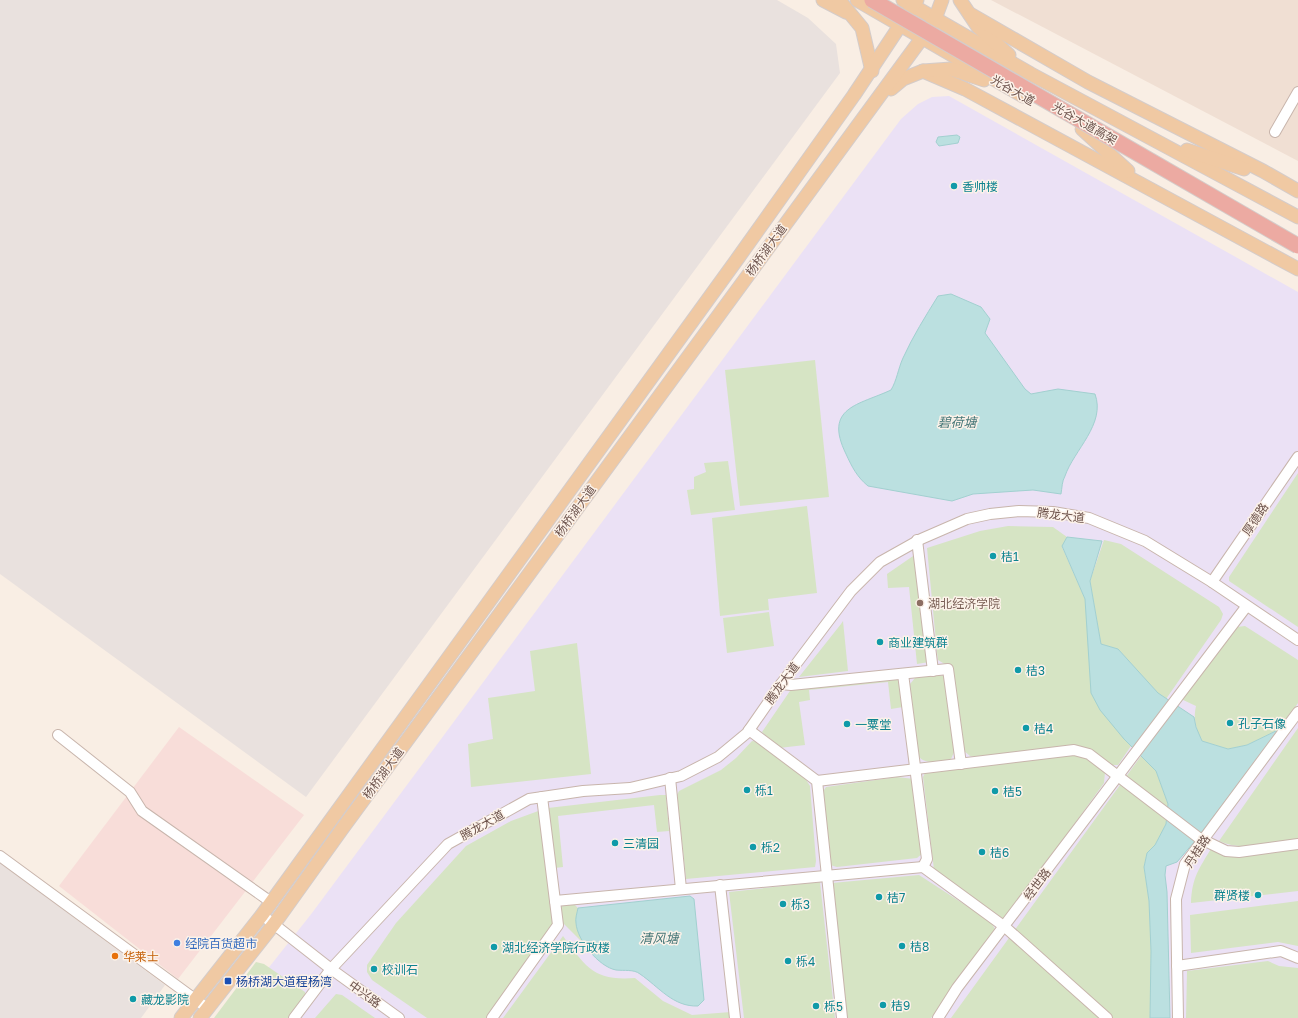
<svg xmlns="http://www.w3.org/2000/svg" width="1298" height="1018" viewBox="0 0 1298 1018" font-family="'Golos Text','Noto Sans SC',sans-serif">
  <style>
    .residential { fill: #f0dfd3 }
    .commercial { fill: #f8ddd9 }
    .industrial { fill: #e9e1de }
    .education { fill: #ebe1f5 }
    .green { fill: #d6e4c4 }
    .water { fill: #bbe0e0; stroke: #a2d0d0 }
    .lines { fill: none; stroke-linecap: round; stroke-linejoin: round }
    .minor-casing { stroke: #c8b5ac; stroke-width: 12 }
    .major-casing { stroke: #d4ccca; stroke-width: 15 }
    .minor { stroke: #fff; stroke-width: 10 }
    .major { stroke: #f0c9a3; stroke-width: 13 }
    .highway-bridge-casing { stroke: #d4ccca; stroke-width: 17; stroke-linecap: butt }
    .highway-bridge { stroke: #ecaaa2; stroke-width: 15 }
    .culture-dot { fill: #0f9aa8; stroke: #fcf2e9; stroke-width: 1.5 }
    .education-dot { fill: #8d6e63; stroke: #fcf2e9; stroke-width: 1.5 }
    .shop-dot { fill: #3f7fe0; stroke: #fcf2e9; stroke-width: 1.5 }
    .food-dot { fill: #e8710a; stroke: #fcf2e9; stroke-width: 1.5 }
    .transit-dot { fill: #1a4fb4; stroke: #fcf2e9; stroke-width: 1.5 }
    .labels { text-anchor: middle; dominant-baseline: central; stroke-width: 3; stroke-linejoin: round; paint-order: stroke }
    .street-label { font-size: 12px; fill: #6e544d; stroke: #fcf2e9 }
    .culture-label { font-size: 12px; fill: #0d838f; stroke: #fcf2e9; text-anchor: start }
    .education-label { font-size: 12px; fill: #785e54; stroke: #fcf2e9; text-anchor: start }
    .shop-label { font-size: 12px; fill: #366cbe; stroke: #fcf2e9; text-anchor: start }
    .food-label { font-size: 12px; fill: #c56008; stroke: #fcf2e9; text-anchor: start }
    .transit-label { font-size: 12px; fill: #164399; stroke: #fcf2e9; text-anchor: start }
    .water-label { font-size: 13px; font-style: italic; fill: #467778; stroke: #fcf2e9 }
  </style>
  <rect width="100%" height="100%" fill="#f9eee4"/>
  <path class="residential" d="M991 0H1298V161Z"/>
  <path class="commercial" d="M179 727 304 815 178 979 59 886Z"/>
  <g class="industrial">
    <path d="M0 0H777L808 18 836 44 840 73 306 797 0 574Z"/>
    <path d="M0 863 165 985 141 1018H0Z"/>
  </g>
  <path class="education" d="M949 96 1298 292V1018H229L312 913 901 119 918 104 932 97Z"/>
  <g class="green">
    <path d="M815 360 829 497 740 506 725 370Z"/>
    <path d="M728 461 735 510 691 515 687 490 694 489V477L706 472 704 463Z"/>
    <path d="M1298 473V627L1229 581V577Z"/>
    <path d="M807 506 817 593 768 599 769 610 720 616 712 518Z"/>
    <path d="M1008 526 1053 527 1067 537 1062 547 1085 599 1088 624 1124 739 1131 746 1118 765H1112L1089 750 976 757 970 756 963 750 953 669 938 660 937 652 927 548 980 531Z"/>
    <path d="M1104 540 1121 544 1219 607 1223 614 1221 620 1166 699 1158 693 1118 649 1101 644 1090 581Z"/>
    <path d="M916 554 929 662 917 664 909 587 888 588 887 574Z"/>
    <path d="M769 612 774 646 727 653 723 618Z"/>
    <path d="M843 621 848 671 799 677 841 624Z"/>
    <path d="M1245 626 1298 660V703L1280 729 1247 745 1228 749 1202 741C1196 728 1193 720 1196 706L1181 699 1237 627Z"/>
    <path d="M577 643 591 774 471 787 468 744 493 739 488 698 535 691 530 651Z"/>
    <path d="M938 675 943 676 947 681 955 750 951 759C940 761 927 766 918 756L910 684 915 678Z"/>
    <path d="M899 678 903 707 891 709 888 682 809 690 810 700 799 702 805 745 779 748 762 732 792 688Z"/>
    <path d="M1298 728V840C1273 843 1243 852 1219 841Z"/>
    <path d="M752 741 761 742 805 778 810 786 816 861 815 867 686 879 677 795 679 791 721 770 736 758Z"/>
    <path d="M1070 754 1084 757 1105 772 1104 783 1005 920 934 870 923 777 926 771Z"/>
    <path d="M1141 756 1156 771 1168 804 1166 824 1155 845 1147 853 1144 867 1149 901 1151 951 1150 1018H951Z"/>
    <path d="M897 777 914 779 923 853 917 858 837 867 830 865 822 793 826 787Z"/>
    <path d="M660 795H666L669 831 657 832 654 805 558 816 563 867 555 868 548 808Z"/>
    <path d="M541 810 555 923 487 1018H427L372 980 367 972V965L396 923 466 846 511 821Z"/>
    <path d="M1212 847C1244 860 1265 854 1298 849V891L1191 903C1192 877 1199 869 1212 847Z"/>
    <path d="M919 875 990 921 997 932 931 1018H846L832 883Z"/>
    <path d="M820 882 835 1018H744L729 892Z"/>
    <path d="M1298 901V946L1278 942 1191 953 1190 915Z"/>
    <path d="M573 903 578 908 576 923 582 942 562 922 561 908 563 905Z"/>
    <path d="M563 936C586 967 593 981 635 978L663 1001 692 1015 731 1012 732 1018H503Z"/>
    <path d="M1268 961 1279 966 1298 968V1018H1186L1187 971Z"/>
    <path d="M256 962 264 964 305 992V999L289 1018H214Z"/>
    <path d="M336 994 342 995 375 1018H315Z"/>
  </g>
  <g class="water">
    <path d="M957 135 960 137 958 143 939 146 936 142 938 137Z"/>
    <path d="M951 294 981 307 990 319 985 333 1025 389 1031 394 1058 389 1095 394C1106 424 1074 450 1065 476 1062 481 1062 488 1061 494L1033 490 973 494 952 501 868 486C857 477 852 467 846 454 823 407 859 405 891 390 897 380 898 369 903 358 913 336 925 317 938 296Z"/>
    <path d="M1067 537 1102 541 1090 581 1101 644 1118 649 1158 693 1194 717 1196 727 1202 741 1228 749 1247 745 1280 729 1194 842 1177 862 1166 866 1165 875 1167 892 1170 1018H1150L1151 951 1149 901 1144 867 1147 853 1155 845 1166 824 1168 804 1156 771 1124 739 1100 710 1091 693 1085 599 1062 546Z"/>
    <path d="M690 896 694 899 704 1000 698 1006C673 1007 659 987 640 974 634 969 624 971 616 970 599 967 577 940 576 923 575 919 577 913 578 908Z"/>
  </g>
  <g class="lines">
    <g class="minor-casing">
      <g id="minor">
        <path d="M1275 132 1298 92"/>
        <path d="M917 540 933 671"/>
        <path d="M1212 582 1298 457"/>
        <path d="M903 674 927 859 923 867"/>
        <path d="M781 684 791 685 948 669 961 764"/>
        <path d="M749 730 817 781 842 1018"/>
        <path d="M58 735 130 792 142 811 271 902"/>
        <path d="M670 778 681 889"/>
        <path d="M817 781 1074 750 1089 754 1199 838 1226 851 1239 852 1298 844"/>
        <path d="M0 856 207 1008"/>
        <path d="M720 885 735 1018"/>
        <path d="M555 901 923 867 1005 927 1107 1018"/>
        <path d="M262 915 331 969 399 1018"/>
        <path d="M1177 966 1281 951 1298 958"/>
        <path d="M294 1018 331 969 448 844 529 799 583 791 630 788 681 776 718 757 747 733 781 684 851 591 880 562 921 539 967 519 990 514 1019 511 1053 512 1089 518 1145 541 1212 582 1298 640"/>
        <path d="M492 1018 558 925 542 797"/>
        <path d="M938 1018 957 988 1246 607"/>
        <path d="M1178 1018 1176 899 1185 864 1298 712"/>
      </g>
    </g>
    <g class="major-casing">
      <g id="major">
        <path d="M823 0 846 12"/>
        <path d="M839 0 862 28 872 71"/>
        <path d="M857 0 1023 96"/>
        <path d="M903 0 1031 74 1298 217"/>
        <path d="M960 0 978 27 1009 55"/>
        <path d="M970 14 1088 82 1263 171 1298 191"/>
        <path d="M923 71 965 89 1298 269"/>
        <path d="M891 89 903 79 923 71 951 69 984 80"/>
        <path d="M1082 129 1128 171"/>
        <path d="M1187 150 1244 169"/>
        <path d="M181 1018 262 915 738 258 854 95 917 0"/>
        <path d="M200 1018 274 924 342 829 922 38 935 19 942 0"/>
      </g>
    </g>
    <use href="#minor" class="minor"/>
    <use href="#major" class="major"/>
    <g class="highway-bridge-casing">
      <path id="highway-bridge" d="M872 0 1298 246"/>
    </g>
    <use href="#highway-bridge" class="highway-bridge"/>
  </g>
  <g class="culture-dot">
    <circle cx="954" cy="186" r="4"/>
    <circle cx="993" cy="556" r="4"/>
    <circle cx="880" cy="642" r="4"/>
    <circle cx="1018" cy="670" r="4"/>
    <circle cx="1230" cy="723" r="4"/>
    <circle cx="847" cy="724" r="4"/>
    <circle cx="1026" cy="728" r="4"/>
    <circle cx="747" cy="790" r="4"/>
    <circle cx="995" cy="791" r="4"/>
    <circle cx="615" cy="843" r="4"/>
    <circle cx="753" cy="847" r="4"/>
    <circle cx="982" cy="852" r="4"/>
    <circle cx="1258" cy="895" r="4"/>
    <circle cx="879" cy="897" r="4"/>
    <circle cx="783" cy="904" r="4"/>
    <circle cx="902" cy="946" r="4"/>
    <circle cx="494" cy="947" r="4"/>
    <circle cx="788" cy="961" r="4"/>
    <circle cx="374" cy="969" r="4"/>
    <circle cx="133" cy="999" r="4"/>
    <circle cx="883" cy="1005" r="4"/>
    <circle cx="816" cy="1006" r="4"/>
  </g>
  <circle class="education-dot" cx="920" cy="603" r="4"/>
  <circle class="shop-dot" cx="177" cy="943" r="4"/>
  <circle class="food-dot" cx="115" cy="956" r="4"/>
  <rect class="transit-dot" x="224" y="977" width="8" height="8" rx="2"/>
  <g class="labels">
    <g class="street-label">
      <text transform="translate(1013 90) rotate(30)">光谷大道</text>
      <text transform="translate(1085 123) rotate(30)">光谷大道高架</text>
      <text transform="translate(766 250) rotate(-54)">杨桥湖大道</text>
      <text transform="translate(575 511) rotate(-54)">杨桥湖大道</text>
      <text transform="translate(1061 515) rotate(7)">腾龙大道</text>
      <text transform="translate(1255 519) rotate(-56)">厚德路</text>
      <text transform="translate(782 683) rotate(-54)">腾龙大道</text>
      <text transform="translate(383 773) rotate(-54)">杨桥湖大道</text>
      <text transform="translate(482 825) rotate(-29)">腾龙大道</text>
      <text transform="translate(1197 851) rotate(-56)">丹桂路</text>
      <text transform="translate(1037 884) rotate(-53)">经世路</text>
      <text transform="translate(365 994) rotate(36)">中兴路</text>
    </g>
    <g class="culture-label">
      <text x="962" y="186">香帅楼</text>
      <text x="1001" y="556">桔1</text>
      <text x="888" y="642">商业建筑群</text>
      <text x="1026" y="670">桔3</text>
      <text x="1238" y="723">孔子石像</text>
      <text x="855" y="724">一粟堂</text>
      <text x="1034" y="728">桔4</text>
      <text x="755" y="790">栎1</text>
      <text x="1003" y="791">桔5</text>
      <text x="623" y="843">三清园</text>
      <text x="761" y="847">栎2</text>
      <text x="990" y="852">桔6</text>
      <text x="1250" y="895" text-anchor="end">群贤楼</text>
      <text x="887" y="897">桔7</text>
      <text x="791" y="904">栎3</text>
      <text x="910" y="946">桔8</text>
      <text x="502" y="947">湖北经济学院行政楼</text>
      <text x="796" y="961">栎4</text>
      <text x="382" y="969">校训石</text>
      <text x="141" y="999">藏龙影院</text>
      <text x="891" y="1005">桔9</text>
      <text x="824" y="1006">栎5</text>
    </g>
    <g class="education-label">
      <text x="928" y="603">湖北经济学院</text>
    </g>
    <g class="shop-label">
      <text x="185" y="943">经院百货超市</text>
    </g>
    <g class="food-label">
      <text x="123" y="956">华莱士</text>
    </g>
    <g class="transit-label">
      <text x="236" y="981">杨桥湖大道程杨湾</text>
    </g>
    <g class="water-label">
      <text x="957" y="422">碧荷塘</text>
      <text x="659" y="938">清风塘</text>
    </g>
  </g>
</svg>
